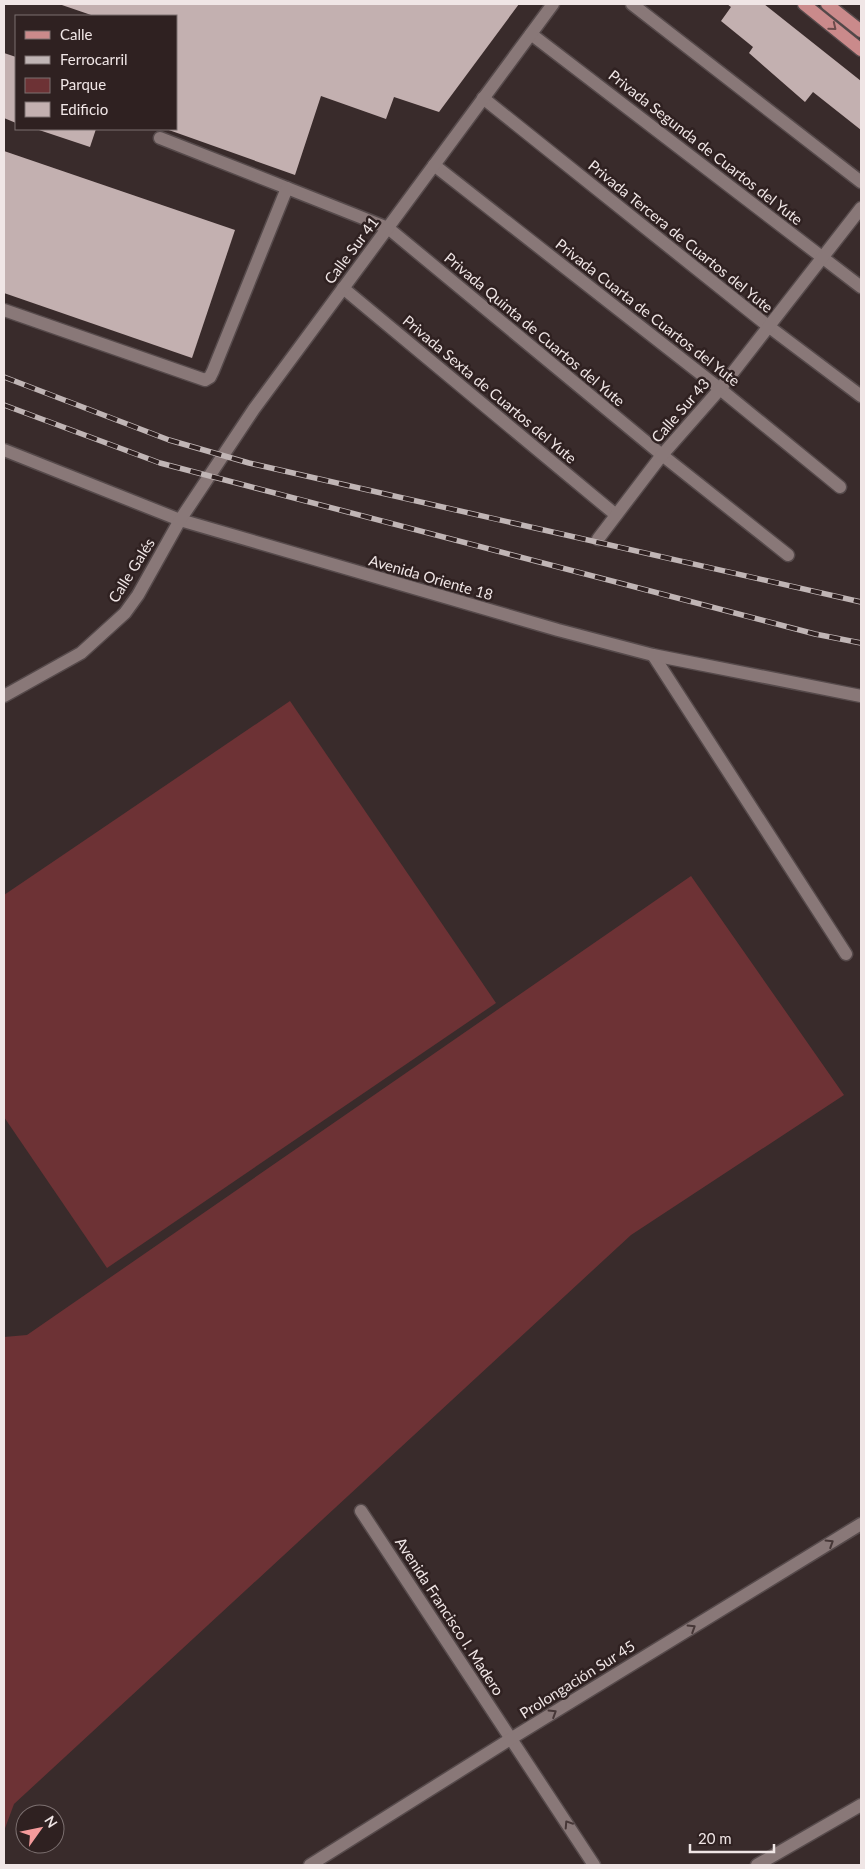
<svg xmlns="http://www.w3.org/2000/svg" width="865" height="1869" viewBox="0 0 865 1869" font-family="Lato,sans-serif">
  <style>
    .green { fill: #6d3235 }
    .building { fill: #c3b0b0 }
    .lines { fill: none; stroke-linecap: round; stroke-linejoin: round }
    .service-casing { stroke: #564a4b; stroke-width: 15 }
    .minor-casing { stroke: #564a4b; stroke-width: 15 }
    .primary-casing { stroke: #564a4b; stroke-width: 15 }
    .service { stroke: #897878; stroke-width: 12 }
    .minor { stroke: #897878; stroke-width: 12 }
    .primary { stroke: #ca8a8b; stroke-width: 12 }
    .rail-casing { stroke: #c0b5b5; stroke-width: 5.5 }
    .rail { stroke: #2f2121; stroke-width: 4; stroke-dasharray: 11; stroke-linecap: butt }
    .oneway { stroke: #6d4b4b }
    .oneway2 { stroke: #463737 }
    .labels { text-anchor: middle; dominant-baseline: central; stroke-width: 5; stroke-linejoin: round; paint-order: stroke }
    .street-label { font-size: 15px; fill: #f0e6e6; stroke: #2f2121 }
  </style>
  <rect width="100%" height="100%" fill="#392b2b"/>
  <g class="green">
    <path d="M290 701 496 1003 107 1268 4 1117V895Z"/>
    <path d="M691 876 844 1095 631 1235 14 1804 4 1831V1337L27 1335Z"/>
  </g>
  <g class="building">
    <path d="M59 4H519L439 112 394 97 386 119 321 96 295 175 166 129H176V16H94Z"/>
    <path d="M727 4H764L861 81V130L813 92 805 102 749 53 753 47 721 21 731 7Z"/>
    <path d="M4 53 16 57V123L4 118Z"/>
    <path d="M36 129H96L90 147Z"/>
    <path d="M4 151 235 230 192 358 4 293Z"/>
  </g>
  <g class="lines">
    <g class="service-casing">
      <g id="service">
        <path d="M632 4 861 182"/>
        <path d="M531 34 861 287"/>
        <path d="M483 98 768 326 861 396"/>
        <path d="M434 165 720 389 840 487"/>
        <path d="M388 228 662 455 788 555"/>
        <path d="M343 288 616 515"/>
        <path d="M598 539 662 455 720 389 861 208"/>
        <path d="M653 655 846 954"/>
      </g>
    </g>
    <g class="minor-casing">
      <g id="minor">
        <path d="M160 138 287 188"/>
        <path d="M4 310 205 380 210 377 213 371 287 188 388 228"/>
        <path d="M4 450 180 520 558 630 653 655 861 696"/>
        <path d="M4 696 81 653 125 613 138 595 180 520 254 409 553 4"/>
        <path d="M361 1511 594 1865"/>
        <path d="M310 1865 512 1738 861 1524"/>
        <path d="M757 1865 861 1805"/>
      </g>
    </g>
    <g class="primary-casing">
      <g id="primary">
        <path d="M804 4 861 50"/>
        <path d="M827 4 861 31"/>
      </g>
    </g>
    <use href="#service" class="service"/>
    <use href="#minor" class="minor"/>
    <use href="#primary" class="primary"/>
    <g class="rail-casing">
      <g id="rail">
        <path d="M4 377 169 440 249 463 861 602"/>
        <path d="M4 405 160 463 815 634 861 643"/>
      </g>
    </g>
    <use href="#rail" class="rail"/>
  </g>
  <defs><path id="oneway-chevron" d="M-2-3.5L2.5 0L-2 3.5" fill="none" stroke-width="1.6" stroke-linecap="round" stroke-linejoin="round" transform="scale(1.25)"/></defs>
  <use class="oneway" href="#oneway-chevron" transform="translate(833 27) rotate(39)"/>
  <g class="oneway2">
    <use href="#oneway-chevron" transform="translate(830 1543) rotate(-32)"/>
    <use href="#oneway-chevron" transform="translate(692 1628) rotate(-32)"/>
    <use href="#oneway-chevron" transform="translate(553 1713) rotate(-32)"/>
    <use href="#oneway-chevron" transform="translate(568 1824) rotate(-123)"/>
  </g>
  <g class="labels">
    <g class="street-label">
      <text transform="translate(706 147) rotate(38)">Privada Segunda de Cuartos del Yute</text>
      <text transform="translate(681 236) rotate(39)">Privada Tercera de Cuartos del Yute</text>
      <text transform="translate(351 250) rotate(-53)">Calle Sur 41</text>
      <text transform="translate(648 312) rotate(38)">Privada Cuarta de Cuartos del Yute</text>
      <text transform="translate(535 329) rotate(40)">Privada Quinta de Cuartos del Yute</text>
      <text transform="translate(490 389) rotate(40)">Privada Sexta de Cuartos del Yute</text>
      <text transform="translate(680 410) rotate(-49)">Calle Sur 43</text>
      <text transform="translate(131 570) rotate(-58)">Calle Galés</text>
      <text transform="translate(431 577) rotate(16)">Avenida Oriente 18</text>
      <text transform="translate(450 1616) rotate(57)">Avenida Francisco I. Madero</text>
      <text transform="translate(577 1679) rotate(-32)">Prolongación Sur 45</text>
    </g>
  </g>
  <rect width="865" height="1869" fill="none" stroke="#f0e6e6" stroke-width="10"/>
  <rect x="15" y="15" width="162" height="115" fill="#2f2121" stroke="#7c7070"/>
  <rect x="25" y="31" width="25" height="8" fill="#ca8a8b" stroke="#7c7070"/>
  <text x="60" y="40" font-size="15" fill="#f0e6e6">Calle</text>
  <rect x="25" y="56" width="25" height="8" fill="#c0b5b5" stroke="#7c7070"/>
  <text x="60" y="65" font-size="15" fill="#f0e6e6">Ferrocarril</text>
  <rect x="25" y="78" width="25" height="15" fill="#6d3235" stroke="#7c7070"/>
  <text x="60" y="90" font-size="15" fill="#f0e6e6">Parque</text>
  <rect x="25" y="102" width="25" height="15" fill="#c3b0b0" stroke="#7c7070"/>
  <text x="60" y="115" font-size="15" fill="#f0e6e6">Edificio</text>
  <g transform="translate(40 1829) rotate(57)"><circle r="24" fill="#2f2121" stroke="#7c7070"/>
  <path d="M0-4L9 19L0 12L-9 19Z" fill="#f59b9c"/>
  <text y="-8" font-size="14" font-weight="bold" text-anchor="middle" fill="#f0e6e6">N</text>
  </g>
  <path d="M690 1844v8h84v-8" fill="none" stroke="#f0e6e6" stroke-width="2.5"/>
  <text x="698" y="1844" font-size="15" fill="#f0e6e6" stroke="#2f2121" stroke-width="4" paint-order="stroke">20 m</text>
</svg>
